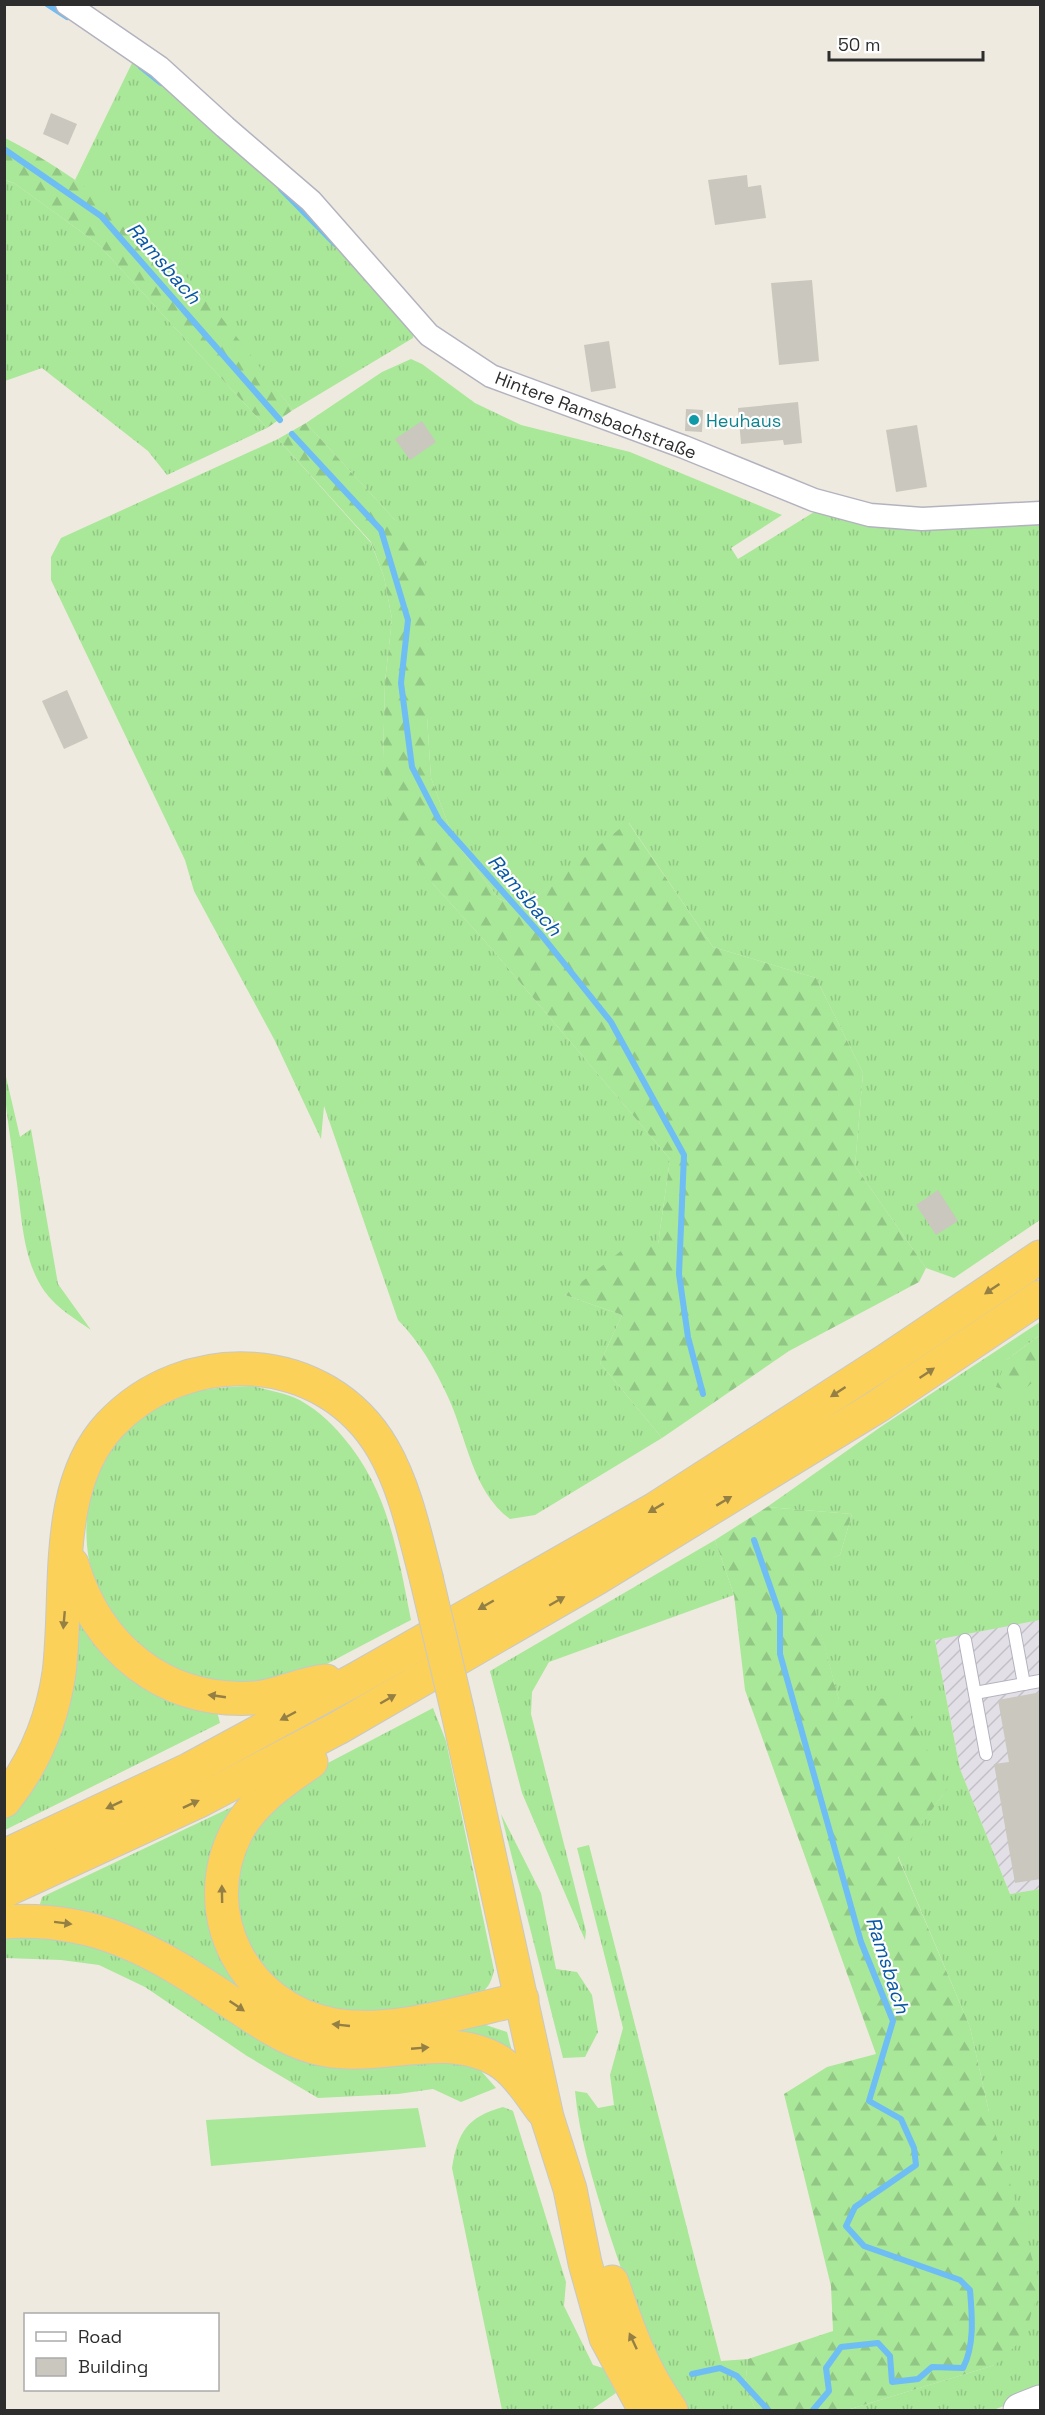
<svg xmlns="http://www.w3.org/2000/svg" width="1045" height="2415" viewBox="0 0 1045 2415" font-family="'Space Grotesk',sans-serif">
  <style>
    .industrial { fill: url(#industrial-furrows) }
    .grass { fill: url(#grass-tufts) }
    .forest { fill: url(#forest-firs) }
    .garden { fill: #a9e799 }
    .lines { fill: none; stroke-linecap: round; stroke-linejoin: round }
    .stream { stroke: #6ebdf4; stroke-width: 6 }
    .building { fill: #cac7be }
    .service-casing { stroke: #b3b3c0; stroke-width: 14 }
    .minor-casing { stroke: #b3b3c0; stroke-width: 25 }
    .secondary-casing { stroke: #b3b3c0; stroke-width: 35 }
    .trunk-casing { stroke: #c8c8c8; stroke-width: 35 }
    .service { stroke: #fff; stroke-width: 12 }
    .minor { stroke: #fff; stroke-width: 22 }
    .secondary { stroke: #fff; stroke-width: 33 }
    .trunk { stroke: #fbd15a; stroke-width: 33 }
    .trunk-bridge-casing { stroke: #c8c8c8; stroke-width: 35; stroke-linecap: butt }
    .trunk-bridge { stroke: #fbd15a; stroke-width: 33 }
    .oneway { fill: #947f44 }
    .culture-dot { fill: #0f9aa8; stroke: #fff; stroke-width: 2 }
    .labels { text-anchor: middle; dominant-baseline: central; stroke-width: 4.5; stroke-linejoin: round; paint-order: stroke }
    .street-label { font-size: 18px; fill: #2d2d2d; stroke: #fff }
    .culture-label { font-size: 18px; fill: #0d838f; stroke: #fff; text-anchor: start }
    .water-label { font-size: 20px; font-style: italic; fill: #0858a5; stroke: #fff }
  </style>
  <defs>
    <pattern id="industrial-furrows" width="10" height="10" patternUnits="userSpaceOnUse" patternTransform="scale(1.5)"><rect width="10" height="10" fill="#e3dfe7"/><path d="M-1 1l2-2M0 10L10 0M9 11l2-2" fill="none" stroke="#c3c0c6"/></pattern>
    <pattern id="grass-tufts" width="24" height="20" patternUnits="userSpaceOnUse" patternTransform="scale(1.5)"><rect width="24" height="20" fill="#a9e799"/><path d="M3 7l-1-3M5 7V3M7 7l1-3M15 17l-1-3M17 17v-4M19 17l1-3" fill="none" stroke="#92c684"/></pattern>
    <pattern id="forest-firs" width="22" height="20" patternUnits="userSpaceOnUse" patternTransform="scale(1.5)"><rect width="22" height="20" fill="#a9e799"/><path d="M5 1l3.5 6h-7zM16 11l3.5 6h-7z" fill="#92c684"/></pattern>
  </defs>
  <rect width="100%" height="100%" fill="#efeadf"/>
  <path class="industrial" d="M1040 1620V1889L1010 1894 960 1769 935 1639Z"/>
  <g class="grass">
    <path d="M135 57 303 206 414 331 413 338 293 410 181 271 118 213 75 180Z"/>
    <path d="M4 180 14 183 98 244 267 428 167 475 148 451 42 368 5 381Z"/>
    <path d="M411 359 422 364 475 403 521 425 630 452 782 515 731 548 738 559 819 509 1040 524V1220L954 1278 926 1268 855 1166 863 1073 816 978 713 947 629 823 524 907 499 899 454 840 431 778 427 717 395 520 306 423 382 372Z"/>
    <path d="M278 439 371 543 384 577 392 619 385 682 383 760 433 884 484 940 670 1159 658 1244 565 1295 622 1315 600 1363 662 1438 535 1515 510 1519C472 1491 467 1438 448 1397 435 1369 420 1342 398 1320L324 1106 321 1139 274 1039 194 891 185 860 51 580V557L61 538Z"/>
    <path d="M4 1068 20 1137 31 1129 58 1284 91 1330C75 1319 57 1308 45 1292 22 1260 22 1215 16 1177 11 1140 4 1105 4 1068Z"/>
    <path d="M1040 1322V1335L1006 1360 1037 1378 1040 1376V1620L935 1640 960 1769 1010 1894 1040 1889V2393L993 2410H847L995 2365 989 2112 970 2027 898 1856 947 1789 839 1700 803 1568 840 1555 852 1514 767 1507 882 1426Z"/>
    <path d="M253 1386C266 1390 280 1392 293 1397 312 1405 330 1421 343 1437 388 1489 398 1554 411 1620 383 1634 355 1649 327 1664 317 1669 305 1678 294 1680 270 1684 226 1688 203 1681 177 1672 148 1658 129 1638 68 1577 72 1464 144 1413 176 1390 215 1387 253 1386Z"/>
    <path d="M715 1540 734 1595 549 1662 532 1692 531 1714 586 1931 585 1940 522 1793 490 1671Z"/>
    <path d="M73 1608 217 1712 220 1723 5 1830V1820L8 1816Z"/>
    <path d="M433 1708 446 1741 494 1970C491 1984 487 1990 474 1998L352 2017 286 1997 234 1926 238 1855 253 1823 303 1776Z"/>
    <path d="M236 1805C216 1835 203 1871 207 1909 214 1970 262 2024 322 2037 373 2049 429 2031 480 2023L507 2032 516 2068C442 2008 394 2063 320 2041 260 2023 218 1978 164 1948 127 1926 86 1916 44 1910L40 1904 42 1897Z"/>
    <path d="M501 1814 541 1893 556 1969 577 1972 592 1995 598 2032 585 2057 563 2058Z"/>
    <path d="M589 1845 721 2361 748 2359 745 2386 756 2410H685C650 2351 626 2286 605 2220 592 2178 579 2135 575 2091L587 2093 598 2108 614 2105 610 2075 623 2028 577 1848Z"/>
    <path d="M5 1935 66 1937 476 2065 496 2088 461 2102 433 2089 398 2094 318 2098 247 2056 145 1987 99 1965 61 1960 5 1958Z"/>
    <path d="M503 2107 513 2111 566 2282 564 2306 593 2365 603 2368 616 2393 591 2410H502L452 2168C458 2132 467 2117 503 2107Z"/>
  </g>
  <g class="forest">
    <path d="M5 138C70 171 130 217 180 270 220 311 257 365 293 410L267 428 98 244 14 183 5 180Z"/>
    <path d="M306 423 395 520 425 562 434 624 427 717 431 778 454 840 499 899 524 907 628 822 713 947 816 978 863 1073 855 1166 926 1268 919 1282 789 1351 662 1438 600 1363 622 1315 565 1295 630 1244H658L670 1159 484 940 433 884 390 818 383 760 385 682 392 619 384 577 371 542 278 439Z"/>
    <path d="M1040 1335V1376L1019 1394 996 1387 1006 1360Z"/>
    <path d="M767 1507 852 1514 840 1555 804 1569 839 1700 901 1698 947 1789 898 1857 970 2027 989 2112 1040 2285 1024 2338 995 2365 847 2410H756L745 2386 748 2359 833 2331 831 2286 784 2094 827 2067 876 2054 745 1690 734 1595 715 1540Z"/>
  </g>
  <path class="garden" d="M418 2108 426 2147 211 2166 206 2120Z"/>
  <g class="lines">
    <g class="stream">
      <path d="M47 4 67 17"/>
      <path d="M141 67 161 83"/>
      <path d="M4 149 101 216 280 420"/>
      <path d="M281 189 335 244"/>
      <path d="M292 434 381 530 408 620 401 683 412 767 439 820 543 937 611 1022 684 1155 679 1274 688 1337 703 1394"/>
      <path d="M754 1540 780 1615V1654L861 1942 893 2021 869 2101 901 2119 914 2148 916 2165 855 2207 846 2226 864 2246 960 2280 970 2290C972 2315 975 2345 963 2368L932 2367 918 2379 892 2382 890 2356 878 2343 841 2347 826 2368 829 2391 813 2410"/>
      <path d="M692 2374 720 2368 737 2376 768 2410"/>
    </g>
  </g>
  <g class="building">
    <path d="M51 113 77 124 68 145 43 134Z"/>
    <path d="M747 175 748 187 761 185 766 218 715 225 708 180Z"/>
    <path d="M812 280 819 361 779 365 771 283Z"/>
    <path d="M609 341 616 388 591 392 584 345Z"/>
    <path d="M798 402 802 443 784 445 783 440 741 444 738 408Z"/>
    <path d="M686 409 703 410 702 432 685 431Z"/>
    <path d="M422 421 436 442 410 460 395 439Z"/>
    <path d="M917 425 927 487 896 492 886 430Z"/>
    <path d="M67 690 88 738 64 749 42 701Z"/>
    <path d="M938 1190 958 1221 936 1235 916 1205Z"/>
    <path d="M1041 1692V1879L1015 1883 994 1764 1009 1762 998 1700Z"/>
  </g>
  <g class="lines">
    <g class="service-casing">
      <g id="service">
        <path d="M1014 1630 1024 1684"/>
        <path d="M965 1640 986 1754"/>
        <path d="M975 1693 1040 1681"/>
      </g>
    </g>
    <g class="minor-casing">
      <path id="minor" d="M67 4 159 67 225 127 311 201 429 335 491 376 684 447 814 500 870 515 922 519 1040 513"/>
    </g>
    <g class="secondary-casing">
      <path id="secondary" d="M1020 2410 1040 2402"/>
    </g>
    <g class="trunk-casing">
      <g id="trunk">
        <path d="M72 1564C97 1648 164 1704 255 1698 280 1696 301 1683 326 1681"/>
        <path d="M458 1713 547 2117 570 2189 585 2263 606 2338 645 2410"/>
        <path d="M311 1762C282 1782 253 1801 236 1833 195 1915 245 2009 334 2025 392 2035 465 2011 522 1999"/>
        <path d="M4 1801C34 1764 52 1720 59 1673 69 1593 52 1487 110 1425 186 1344 325 1349 383 1449 405 1487 415 1535 426 1577"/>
        <path d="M4 1856 190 1769 358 1678 655 1509 887 1360 1040 1257"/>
        <path d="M4 1891 201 1800 338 1728 597 1578 878 1406 1040 1297"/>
        <path d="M4 1922C95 1916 154 1951 226 1999 253 2017 282 2038 313 2047 373 2065 441 2028 497 2060 516 2071 529 2093 542 2110"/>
        <path d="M612 2282C627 2327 643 2372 671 2410"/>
      </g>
    </g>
    <use href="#service" class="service"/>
    <use href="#minor" class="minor"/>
    <use href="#secondary" class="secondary"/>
    <use href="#trunk" class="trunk"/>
    <g class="trunk-bridge-casing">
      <path id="trunk-bridge" d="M426 1577 458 1713"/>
    </g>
    <use href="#trunk-bridge" class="trunk-bridge"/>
  </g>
  <defs><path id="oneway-solid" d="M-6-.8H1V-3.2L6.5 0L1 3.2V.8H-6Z" transform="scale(1.5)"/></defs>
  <g class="oneway">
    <use href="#oneway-solid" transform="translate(992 1289) rotate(146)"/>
    <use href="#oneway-solid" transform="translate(927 1373) rotate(-34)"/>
    <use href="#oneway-solid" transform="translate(838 1392) rotate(147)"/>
    <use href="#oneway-solid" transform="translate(724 1501) rotate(-31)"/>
    <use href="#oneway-solid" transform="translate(656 1508) rotate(149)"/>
    <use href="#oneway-solid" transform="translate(557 1601) rotate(-30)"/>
    <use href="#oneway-solid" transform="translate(486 1605) rotate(150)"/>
    <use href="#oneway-solid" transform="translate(64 1620) rotate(95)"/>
    <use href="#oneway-solid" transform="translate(217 1696) rotate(-172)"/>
    <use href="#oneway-solid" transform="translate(388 1699) rotate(-30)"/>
    <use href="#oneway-solid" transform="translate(288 1716) rotate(152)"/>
    <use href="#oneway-solid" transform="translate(191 1804) rotate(-25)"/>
    <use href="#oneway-solid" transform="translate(114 1805) rotate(155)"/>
    <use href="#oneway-solid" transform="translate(222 1894) rotate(-91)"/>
    <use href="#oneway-solid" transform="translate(63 1923) rotate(7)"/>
    <use href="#oneway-solid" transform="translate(237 2006) rotate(34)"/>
    <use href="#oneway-solid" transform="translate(341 2025) rotate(-174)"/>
    <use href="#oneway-solid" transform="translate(420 2048) rotate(-5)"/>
    <use href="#oneway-solid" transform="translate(633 2341) rotate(-115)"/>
  </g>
  <circle class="culture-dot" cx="694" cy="420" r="6"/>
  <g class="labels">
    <g class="street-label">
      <text transform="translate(596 415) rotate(21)">Hintere Ramsbachstraße</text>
    </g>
    <g class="culture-label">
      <text x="706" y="420">Heuhaus</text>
    </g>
    <g class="water-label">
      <text transform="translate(164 263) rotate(49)">Ramsbach</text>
      <text transform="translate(525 895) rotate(49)">Ramsbach</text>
      <text transform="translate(888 1965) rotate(72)">Ramsbach</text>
    </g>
  </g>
  <rect width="1045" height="2415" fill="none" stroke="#2d2d2d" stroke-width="12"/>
  <rect x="24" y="2313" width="195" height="78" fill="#ffffff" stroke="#ababab" stroke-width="1.5"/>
  <rect x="36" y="2332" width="30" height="9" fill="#ffffff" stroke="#ababab" stroke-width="1.5"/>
  <text x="78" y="2343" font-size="18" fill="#2d2d2d">Road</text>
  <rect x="36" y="2358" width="30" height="18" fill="#cac7be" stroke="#ababab" stroke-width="1.5"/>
  <text x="78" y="2373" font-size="18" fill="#2d2d2d">Building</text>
  <path d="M829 51v9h154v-9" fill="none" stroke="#2d2d2d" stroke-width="3"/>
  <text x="838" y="51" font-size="18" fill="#2d2d2d" stroke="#ffffff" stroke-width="4.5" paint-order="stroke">50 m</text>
</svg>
